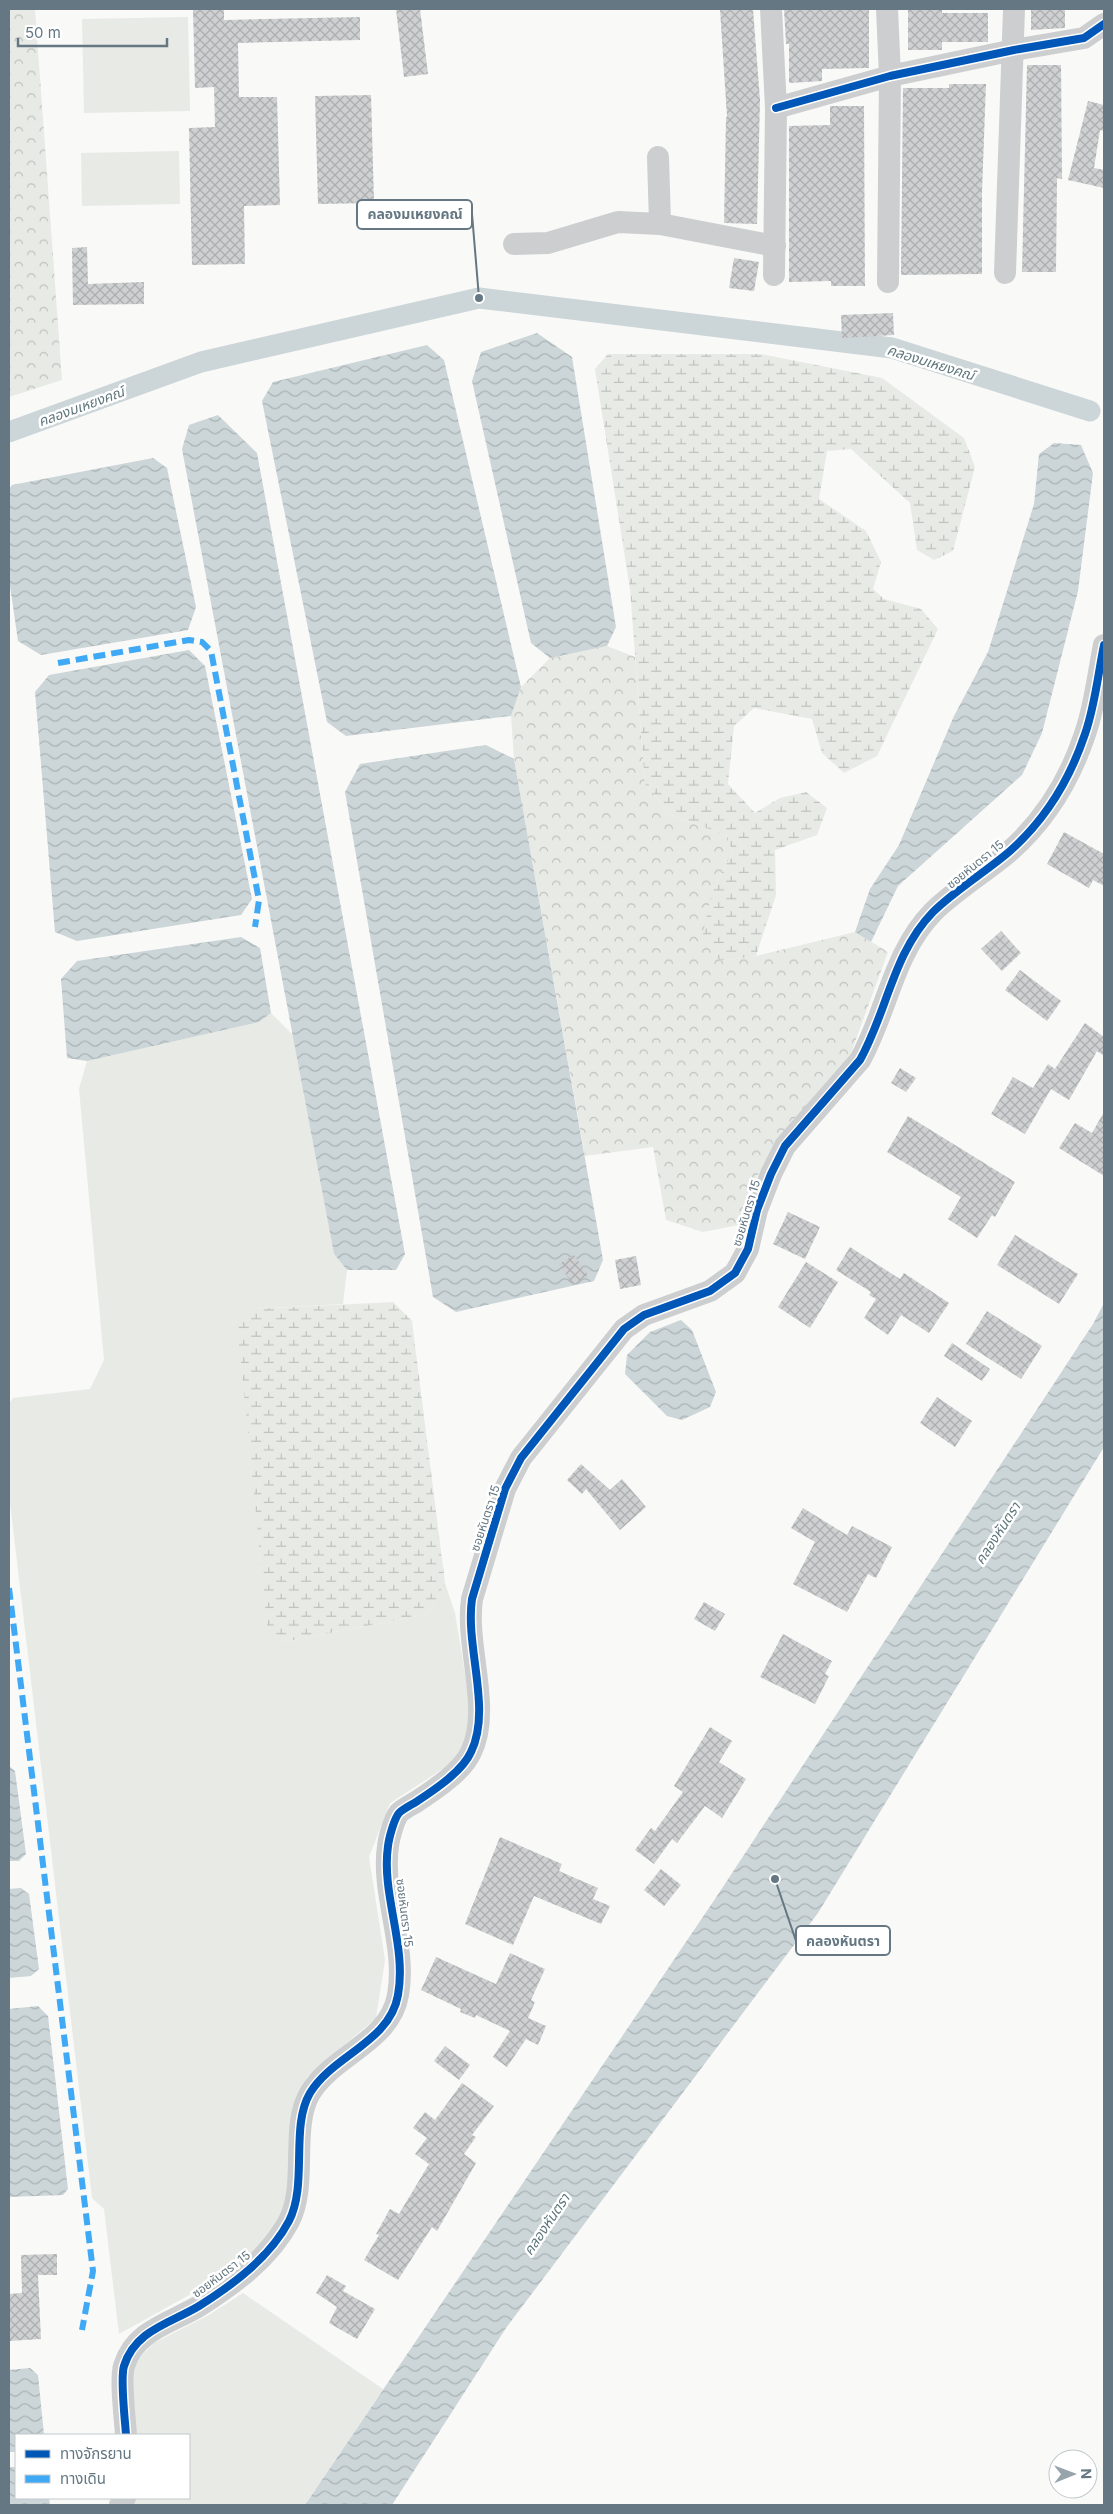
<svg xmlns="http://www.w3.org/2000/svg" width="1113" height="2514" viewBox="0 0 1113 2514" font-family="Inter,'Noto Sans Thai',sans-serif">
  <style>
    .grass { fill: #e8eae5 }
    .forest { fill: url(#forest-crowns) }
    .wetland { fill: url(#wetland-marsh) }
    .water { fill: url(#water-waves) }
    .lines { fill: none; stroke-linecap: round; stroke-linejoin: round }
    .canal { stroke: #ccd5d7; stroke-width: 21 }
    .building { fill: url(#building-cross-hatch) }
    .minor { stroke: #cdcecf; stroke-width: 22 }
    .quiet { stroke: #3fa9f5; stroke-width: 6; stroke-dasharray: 12 6; stroke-linecap: butt }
    .cycleway-casing { stroke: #fff; stroke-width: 11 }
    .cycleway { stroke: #0057b8; stroke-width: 8 }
    .labels { text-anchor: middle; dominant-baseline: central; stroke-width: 5; stroke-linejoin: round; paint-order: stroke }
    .street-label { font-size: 12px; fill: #647782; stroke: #fff }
    .water-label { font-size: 14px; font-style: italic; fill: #5f767c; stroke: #fff }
    .leader { fill: none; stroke: #647782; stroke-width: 2 }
    .callout-dot { fill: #647782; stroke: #fff; stroke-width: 2 }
    .callout { fill: #fff; stroke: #647782; stroke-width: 2 }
    .callout-label { font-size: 14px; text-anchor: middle; font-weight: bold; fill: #647782 }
  </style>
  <defs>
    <pattern id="forest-crowns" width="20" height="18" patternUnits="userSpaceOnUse" patternTransform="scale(1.25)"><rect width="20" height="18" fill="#e8eae5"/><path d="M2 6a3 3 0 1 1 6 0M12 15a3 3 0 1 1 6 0" fill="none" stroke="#c0c2bf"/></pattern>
    <pattern id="wetland-marsh" width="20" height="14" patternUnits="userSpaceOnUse" patternTransform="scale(1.25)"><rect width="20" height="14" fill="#e8eae5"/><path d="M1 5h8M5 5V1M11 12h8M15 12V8" fill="none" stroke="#c0c2bf"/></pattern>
    <pattern id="water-waves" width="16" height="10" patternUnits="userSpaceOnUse" patternTransform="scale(1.25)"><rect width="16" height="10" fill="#ccd5d7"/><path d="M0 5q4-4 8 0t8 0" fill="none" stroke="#a9b2b4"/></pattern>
    <pattern id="building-cross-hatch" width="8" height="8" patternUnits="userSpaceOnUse" patternTransform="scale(1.25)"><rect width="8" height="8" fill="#cfd0d1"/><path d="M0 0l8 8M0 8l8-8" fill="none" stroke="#acaeaf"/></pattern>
  </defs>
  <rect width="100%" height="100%" fill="#f9f9f8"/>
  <g class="grass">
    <path d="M188 17 190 111 84 113 82 19Z"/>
    <path d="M179 151 180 204 82 206 81 153Z"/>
    <path d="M271 1013 293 1035 334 1254 347 1270 343 1304 255 1309 283 1642 429 1614 445 1583 455 1613 470 1704 466 1739 452 1763 390 1803 369 1857 385 1960 376 2018 307 2077 296 2096 285 2209 270 2236 227 2274 119 2334 104 2209 92 2198 9 1494V1404L13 1398 90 1389 104 1360 79 1089 87 1061 259 1022Z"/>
    <path d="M243 2293 383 2389 305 2505H131L135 2498H189V2435H136L132 2371 142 2355 154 2343 207 2316Z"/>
  </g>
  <g class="forest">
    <path d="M9 9H35L62 380 9 397Z"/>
    <path d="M607 646 635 657 645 784 673 816 728 836 732 853 712 891 720 961 756 956 855 932 888 952 851 1053 780 1136 755 1180 738 1225 703 1232 666 1220 653 1147 585 1156 514 759 511 716 521 687 550 658Z"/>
  </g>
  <g class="wetland">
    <path d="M608 354H761L882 378 964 438 975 467 953 551 934 560 917 550 910 503 851 449 827 451 819 499 866 531 881 562 873 589 884 599 921 609 938 629 877 756 844 773 822 753 812 719 754 708 734 726 728 784 755 813 780 798 806 792 827 808 817 835 775 850 776 895 756 956 720 961 703 934 712 891 732 853 728 836 673 816 645 784 630 589 595 369Z"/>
    <path d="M393 1302 412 1321 445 1583 429 1614 283 1642 267 1625 237 1323 255 1309Z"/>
  </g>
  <g class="water">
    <path d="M537 333 572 357 616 627 607 646 550 658 531 643 472 381 481 352Z"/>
    <path d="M427 345 444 360 521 687 511 716 346 736 327 722 262 401 273 382Z"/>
    <path d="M218 415 257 453 405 1254 396 1270H347L334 1254 182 449 189 425Z"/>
    <path d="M1054 443 1081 445 1093 473 1078 591 1042 733 1022 775 898 886 871 942 855 932 870 889 899 845 954 716 988 652 1034 504 1039 454Z"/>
    <path d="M153 458 167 468 196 607 188 630 41 655 18 641 9 579V489L12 485Z"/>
    <path d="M189 650 205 666 252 899 241 915 77 941 55 932 35 692 49 675Z"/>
    <path d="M486 745 514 759 603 1260 594 1281 456 1312 433 1297 345 792 360 764Z"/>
    <path d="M241 937 260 948 271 1013 259 1022 87 1061 67 1058 61 979 77 961Z"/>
    <path d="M1104 1303V1447L818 1913 506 2328 392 2505H305L715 1899 1093 1324Z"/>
    <path d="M681 1320 692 1330 716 1392 710 1407 682 1420 667 1416 625 1374 627 1355 650 1332Z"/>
    <path d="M9 1766 15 1771 26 1854 19 1861H9Z"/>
    <path d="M21 1888 29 1894 39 1969 31 1976 9 1978V1889Z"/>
    <path d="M38 2006 48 2016 68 2189 63 2195 9 2197V2009Z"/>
    <path d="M30 2368 38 2375 44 2435H16V2452H9V2370Z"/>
    <path d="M9 2467H16V2498H49L50 2505H9Z"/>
  </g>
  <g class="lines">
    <path class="canal" d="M9 432 201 362 479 298 892 348 1090 411"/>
  </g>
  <g class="building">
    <path d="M193 9H224V20L360 17V40L238 43 239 97H277L280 205 244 206 245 264 192 265 189 128 215 127 214 87 195 88Z"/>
    <path d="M396 9H420L428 74 404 77Z"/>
    <path d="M720 9H753L760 100 757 224 724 223 726 117H727Z"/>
    <path d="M784 9H869V68L822 69V81L789 83V44H786Z"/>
    <path d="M908 9H942V13H988V42H942V50H908Z"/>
    <path d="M1031 9H1065V28L1031 30Z"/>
    <path d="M1027 65H1061L1062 179 1057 178 1056 272H1022Z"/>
    <path d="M949 84H986L982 192V274L901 275 903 88H949Z"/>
    <path d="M371 95 374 203 318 204 315 96Z"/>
    <path d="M1088 101 1104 105V131L1100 130 1094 168 1104 170V188L1068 180Z"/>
    <path d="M830 106H864L865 286H831V281L789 282V126L830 125Z"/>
    <path d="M87 247 88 284 144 282V304L73 305 72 248Z"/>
    <path d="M734 258 759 262 754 291 729 288Z"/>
    <path d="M893 313 894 335 842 338 841 315Z"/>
    <path d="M1064 832 1104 854V886L1093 880 1089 888 1047 864Z"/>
    <path d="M1001 931 1021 953 1002 971 981 949Z"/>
    <path d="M1020 970 1061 1001 1047 1021 1005 990Z"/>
    <path d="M1085 1023 1104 1037V1056L1097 1051 1069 1100 1051 1089 1025 1134 991 1114 1013 1077 1033 1088 1048 1064 1055 1069Z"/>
    <path d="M900 1068 916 1078 906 1092 891 1083Z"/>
    <path d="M1104 1112V1176L1059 1148 1075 1123 1092 1133Z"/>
    <path d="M908 1116 1015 1182 995 1217 992 1215 977 1238 948 1219 961 1197 887 1152Z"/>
    <path d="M788 1212 820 1227 805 1259 773 1244Z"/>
    <path d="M1015 1235 1078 1274 1059 1304 997 1265Z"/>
    <path d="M850 1247 900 1279 904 1273 949 1303 929 1333 901 1315 888 1335 864 1318 876 1299 869 1295 871 1292 836 1270Z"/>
    <path d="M574 1255 588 1275 573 1285 559 1264Z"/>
    <path d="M636 1256 641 1285 620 1289 615 1260Z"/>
    <path d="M806 1262 838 1282 810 1328 778 1307Z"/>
    <path d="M987 1311 1042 1346 1021 1379 966 1344Z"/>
    <path d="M952 1343 990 1369 982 1381 944 1356Z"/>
    <path d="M937 1397 972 1421 955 1447 920 1423Z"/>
    <path d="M581 1464 610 1490 622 1479 646 1507 620 1530 586 1489 582 1494 567 1480Z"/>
    <path d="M803 1508 847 1535 852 1526 892 1547 876 1578 868 1574 847 1612 793 1584 815 1542 791 1528Z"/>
    <path d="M704 1602 725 1614 715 1631 694 1619Z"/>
    <path d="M783 1634 832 1661 825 1674 829 1676 815 1704 760 1677Z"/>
    <path d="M710 1727 732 1741 719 1762 746 1779 722 1818 705 1806 677 1843 672 1839 654 1864 635 1850 651 1828 655 1831 683 1792 674 1786Z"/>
    <path d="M500 1837 562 1864 559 1871 598 1888 593 1899 610 1906 601 1924 534 1896 513 1945 465 1924Z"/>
    <path d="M661 1869 681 1885 664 1906 644 1890Z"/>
    <path d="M510 1953 545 1969 531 2000 535 2002 528 2018 546 2026 538 2045 526 2039 507 2067 493 2057 510 2031 476 2015 475 2018 460 2012 461 2009 421 1990 436 1957 496 1984Z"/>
    <path d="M445 2046 470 2065 459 2080 434 2061Z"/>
    <path d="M462 2083 494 2106 472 2135 476 2137 464 2154 476 2163 437 2231 432 2227 398 2280 364 2260 379 2235 376 2234 390 2209 399 2214 429 2164 415 2154 427 2138 413 2128 425 2112 435 2120Z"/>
    <path d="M57 2254V2275H38L41 2339 9 2341V2294L22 2293 21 2255Z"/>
    <path d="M327 2275 346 2286 343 2291 375 2309 357 2339 329 2323 337 2307 316 2293Z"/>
  </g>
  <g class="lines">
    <g class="minor">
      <path d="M771 9 776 108 774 275"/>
      <path d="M887 9 890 76 888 282"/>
      <path d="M776 108 890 76 1014 50 1084 38 1104 24"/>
      <path d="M658 157 660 224"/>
      <path d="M514 244 548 243 618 222 660 224 775 246"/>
      <path d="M1005 273 1014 9"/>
      <path d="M126 2435C125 2419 120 2379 124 2366 135 2330 171 2323 199 2306 234 2284 270 2257 289 2221 308 2184 290 2127 310 2093 333 2055 390 2042 398 1995 407 1946 381 1894 388 1846 389 1838 394 1819 399 1813 403 1809 411 1805 416 1802 434 1790 462 1772 471 1752 492 1709 465 1647 472 1599L505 1489 521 1458 624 1329 644 1315 710 1291 735 1273 748 1249 757 1210 771 1174 785 1146 860 1060C887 1012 893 953 933 912 955 890 987 871 1010 851 1046 819 1070 779 1085 734 1095 706 1098 674 1104 645"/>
      <path d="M120 2505 125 2498"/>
    </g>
    <g class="quiet">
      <path d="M58 663 189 640 202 642 211 651 259 900 255 927"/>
      <path d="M9 1588 93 2271 82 2330"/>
    </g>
    <g class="cycleway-casing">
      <g id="cycleway">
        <path d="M776 108 890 76 1014 50 1084 38 1104 24"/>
        <path d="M126 2435C125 2419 120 2379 124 2366 135 2330 171 2323 199 2306 234 2284 270 2257 289 2221 308 2184 290 2127 310 2093 333 2055 390 2042 398 1995 407 1946 381 1894 388 1846 389 1838 394 1819 399 1813 403 1809 411 1805 416 1802 434 1790 462 1772 471 1752 492 1709 465 1647 472 1599L505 1489 521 1458 624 1329 644 1315 710 1291 735 1273 748 1249 757 1210 771 1174 785 1146 860 1060C887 1012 893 953 933 912 955 890 987 871 1010 851 1046 819 1070 779 1085 734 1095 706 1098 674 1104 645"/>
      </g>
    </g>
    <use href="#cycleway" class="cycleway"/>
  </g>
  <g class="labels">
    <g class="street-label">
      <text transform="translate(975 864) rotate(-39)">ซอยหันตรา 15</text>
      <text transform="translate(746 1213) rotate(-73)">ซอยหันตรา 15</text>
      <text transform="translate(485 1518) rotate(-72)">ซอยหันตรา 15</text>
      <text transform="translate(405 1913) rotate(83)">ซอยหันตรา 15</text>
      <text transform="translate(221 2274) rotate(-37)">ซอยหันตรา 15</text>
    </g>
    <g class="water-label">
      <text transform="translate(931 362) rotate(17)">คลองมเหยงคณ์</text>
      <text transform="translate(81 406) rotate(-20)">คลองมเหยงคณ์</text>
      <text transform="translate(997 1533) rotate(-57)">คลองหันตรา</text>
      <text transform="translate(546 2224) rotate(-56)">คลองหันตรา</text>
    </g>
  </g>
  <path class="leader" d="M479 298L472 214M775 1879L796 1941"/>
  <g class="callout-dot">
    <circle cx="479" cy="298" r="5"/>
    <circle cx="775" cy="1879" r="5"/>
  </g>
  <g class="callout">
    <rect x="357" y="200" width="115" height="29" rx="5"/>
    <rect x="796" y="1926" width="94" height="29" rx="5"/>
  </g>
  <g class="callout-label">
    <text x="415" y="219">คลองมเหยงคณ์</text>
    <text x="843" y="1946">คลองหันตรา</text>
  </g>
  <rect width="1113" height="2514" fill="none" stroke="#647782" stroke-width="20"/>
  <rect x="15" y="2434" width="175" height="65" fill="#ffffff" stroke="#c1c9cd"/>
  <rect x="25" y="2450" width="25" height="8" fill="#0057b8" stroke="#c1c9cd"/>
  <text x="60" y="2459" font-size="15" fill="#647782">ทางจักรยาน</text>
  <rect x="25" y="2475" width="25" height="8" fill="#3fa9f5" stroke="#c1c9cd"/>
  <text x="60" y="2484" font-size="15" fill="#647782">ทางเดิน</text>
  <g transform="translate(1073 2474) rotate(89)"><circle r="24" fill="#ffffff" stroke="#c1c9cd"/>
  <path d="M0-4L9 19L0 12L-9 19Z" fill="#98a4ab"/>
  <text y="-8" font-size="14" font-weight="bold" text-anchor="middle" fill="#647782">N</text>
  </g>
  <path d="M18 38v8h149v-8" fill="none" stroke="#647782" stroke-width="2.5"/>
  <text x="25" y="38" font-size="15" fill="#647782" stroke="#ffffff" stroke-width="4" paint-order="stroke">50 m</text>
</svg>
